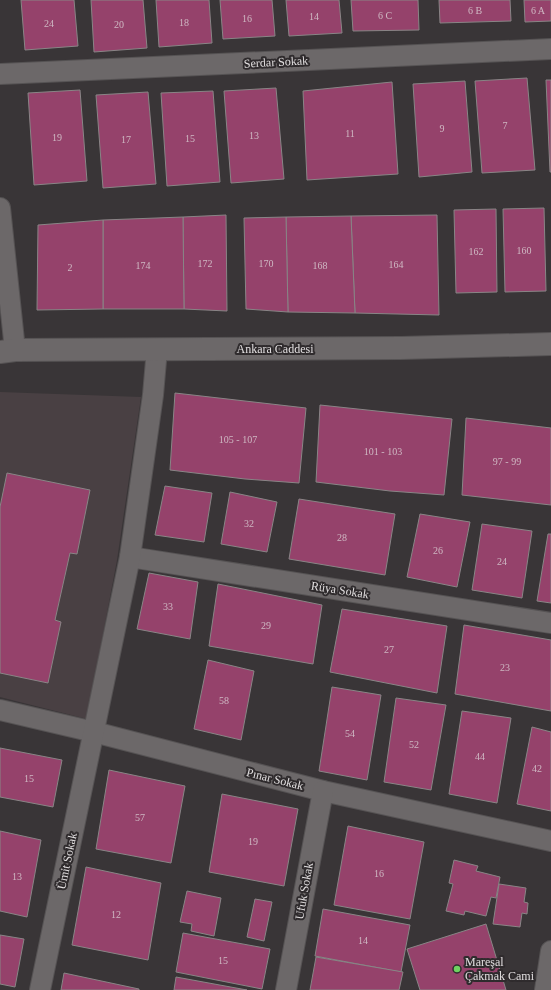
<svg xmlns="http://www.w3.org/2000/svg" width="551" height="990" viewBox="0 0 551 990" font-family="'Times New Roman',serif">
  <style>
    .built { fill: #494043 }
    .building { fill: #95426b; stroke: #898586 }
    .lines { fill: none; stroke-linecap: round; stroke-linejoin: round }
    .minor-casing { stroke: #565354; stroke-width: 22 }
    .secondary-casing { stroke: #565354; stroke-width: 24 }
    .minor { stroke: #6c6869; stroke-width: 20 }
    .secondary { stroke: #6c6869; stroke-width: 22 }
    .poi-dot { fill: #6ed361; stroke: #2f2b2d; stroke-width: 1.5 }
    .labels { text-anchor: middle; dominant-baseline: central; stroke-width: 4; stroke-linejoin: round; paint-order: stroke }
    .number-label { font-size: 10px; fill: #ceb7c2 }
    .street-label { font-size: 12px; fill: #e1dedf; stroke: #2f2b2d }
    .poi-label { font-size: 12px; fill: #e1dedf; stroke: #2f2b2d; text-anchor: start }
  </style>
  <rect width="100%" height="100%" fill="#393537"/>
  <path class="built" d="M0 392 141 397 117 560 87 719 0 697Z"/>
  <g class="building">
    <path d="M21 0H74L78 46 25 50Z"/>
    <path d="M91 0H143L147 48 94 52Z"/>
    <path d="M156 0H209L212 43 159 47Z"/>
    <path d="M220 0H272L275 36 223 39Z"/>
    <path d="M286 0H339L342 33 289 36Z"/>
    <path d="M351 0H418L419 30 353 31Z"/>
    <path d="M439 0H510L511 21 440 23Z"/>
    <path d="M524 0H551V21L525 22Z"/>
    <path d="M527 78 535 170 482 173 475 81Z"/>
    <path d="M546 80H551V172H550Z"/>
    <path d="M465 81 472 172 419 177 413 84Z"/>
    <path d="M392 82 398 174 307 180 303 91Z"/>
    <path d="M276 88 284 179 231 183 224 91Z"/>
    <path d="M80 90 87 181 34 185 28 93Z"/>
    <path d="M213 91 220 182 167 186 161 93Z"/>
    <path d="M148 92 156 184 103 188 96 95Z"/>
    <path d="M544 208 546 291 505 292 503 209Z"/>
    <path d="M496 209 497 292 456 293 454 210Z"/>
    <path d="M226 215 227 311 184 309 183 217Z"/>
    <path d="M437 215 439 315 355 313 351 216Z"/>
    <path d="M351 216 355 313 288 312 286 217Z"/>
    <path d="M183 217 184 309H103V220Z"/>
    <path d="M286 217 288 312 246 309 244 218Z"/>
    <path d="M103 220V309L37 310 38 225Z"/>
    <path d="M175 393 306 408 299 483 245 479 170 470Z"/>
    <path d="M320 405 452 419 444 495 390 491 316 482Z"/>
    <path d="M466 418 551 428V505L462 495Z"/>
    <path d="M7 473 90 490 77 554 70 553 55 620 61 622 48 683 0 673V507Z"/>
    <path d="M165 486 212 493 204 542 155 535Z"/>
    <path d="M230 492 277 502 267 552 221 544Z"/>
    <path d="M299 499 395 514 385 575 289 559Z"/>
    <path d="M420 514 470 522 457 587 407 577Z"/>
    <path d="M482 524 532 531 522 598 472 590Z"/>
    <path d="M548 534H551V603L537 601Z"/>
    <path d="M149 573 198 582 190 639 137 629Z"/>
    <path d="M218 584 322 605 313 664 209 646Z"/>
    <path d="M342 609 447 626 437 693 330 672Z"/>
    <path d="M464 625 551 640V711L455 694Z"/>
    <path d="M208 660 254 671 241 740 194 729Z"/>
    <path d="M332 687 381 695 367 780 319 771Z"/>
    <path d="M396 698 446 705 431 790 384 782Z"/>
    <path d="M462 711 511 718 497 803 449 794Z"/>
    <path d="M532 727 551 732V811L517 804Z"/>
    <path d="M0 748 62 760 53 807 0 797Z"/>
    <path d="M109 770 185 786 171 863 96 849Z"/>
    <path d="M222 794 298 809 284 886 209 872Z"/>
    <path d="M348 826 424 842 410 919 334 905Z"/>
    <path d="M0 831 41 840 27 917 0 911Z"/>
    <path d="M454 860 478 866 476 871 500 877 496 898 491 897 486 916 465 911 464 915 446 911 453 884 449 883Z"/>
    <path d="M86 867 161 883 148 960 72 945Z"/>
    <path d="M499 884 526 888 524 902 528 903 527 914 522 913 520 927 493 924Z"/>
    <path d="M187 891 221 898 214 936 191 931 192 924 180 922Z"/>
    <path d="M255 899 272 902 264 941 247 937Z"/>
    <path d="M323 909 410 925 401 972 315 956Z"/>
    <path d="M486 924 506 990H420L407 949Z"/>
    <path d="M183 933 270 949 262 989 176 972Z"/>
    <path d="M0 935 24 939 15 987 0 984Z"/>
    <path d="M316 957 403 972 399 990H310Z"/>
    <path d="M64 973 139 989V990H61Z"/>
    <path d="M176 977 247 990H174Z"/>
  </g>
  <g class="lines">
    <g class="minor-casing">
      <g id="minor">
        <path d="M0 74 551 49"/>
        <path d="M0 208 15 350"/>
        <path d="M130 557 551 623"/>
        <path d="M0 710 94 732 323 791 551 841"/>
        <path d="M40 990 130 557 153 395 157 349"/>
        <path d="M286 990 323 791"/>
        <path d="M545 990 551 951"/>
      </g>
    </g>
    <g class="secondary-casing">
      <path id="secondary" d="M0 352 15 350 401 348 551 344"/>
    </g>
    <use href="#minor" class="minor"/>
    <use href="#secondary" class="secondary"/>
  </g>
  <circle class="poi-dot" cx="457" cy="969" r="4"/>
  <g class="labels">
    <g class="number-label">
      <text x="475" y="10">6 B</text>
      <text x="538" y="10">6 A</text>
      <text x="385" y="15">6 C</text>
      <text x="314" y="16">14</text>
      <text x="247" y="18">16</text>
      <text x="184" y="22">18</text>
      <text x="49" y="23">24</text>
      <text x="119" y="24">20</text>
      <text x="505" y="125">7</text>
      <text x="442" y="128">9</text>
      <text x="350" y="133">11</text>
      <text x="254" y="135">13</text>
      <text x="57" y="137">19</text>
      <text x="190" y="138">15</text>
      <text x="126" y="139">17</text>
      <text x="524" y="250">160</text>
      <text x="476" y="251">162</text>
      <text x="205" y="263">172</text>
      <text x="266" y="263">170</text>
      <text x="396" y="264">164</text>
      <text x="143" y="265">174</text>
      <text x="320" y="265">168</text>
      <text x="70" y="267">2</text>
      <text x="238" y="439">105 - 107</text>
      <text x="383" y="451">101 - 103</text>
      <text x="507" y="461">97 - 99</text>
      <text x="249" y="523">32</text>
      <text x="342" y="537">28</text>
      <text x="438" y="550">26</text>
      <text x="502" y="561">24</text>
      <text x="168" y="606">33</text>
      <text x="266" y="625">29</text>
      <text x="389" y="649">27</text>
      <text x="505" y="667">23</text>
      <text x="224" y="700">58</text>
      <text x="350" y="733">54</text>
      <text x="414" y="744">52</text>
      <text x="480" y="756">44</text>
      <text x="537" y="768">42</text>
      <text x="29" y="778">15</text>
      <text x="140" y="817">57</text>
      <text x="253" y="841">19</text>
      <text x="379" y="873">16</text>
      <text x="17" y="876">13</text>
      <text x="116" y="914">12</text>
      <text x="363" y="940">14</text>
      <text x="223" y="960">15</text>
    </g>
    <g class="street-label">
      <text transform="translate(276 62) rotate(-3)">Serdar Sokak</text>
      <text x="275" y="349">Ankara Caddesi</text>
      <text transform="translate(340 590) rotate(9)">Rüya Sokak</text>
      <text transform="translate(275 779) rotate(14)">Pınar Sokak</text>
      <text transform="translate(67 861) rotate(-78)">Ümit Sokak</text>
      <text transform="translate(304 891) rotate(-80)">Ufuk Sokak</text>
    </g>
    <g class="poi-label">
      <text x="465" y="962">Mareşal<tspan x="465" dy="14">Çakmak Cami</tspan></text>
    </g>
  </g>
</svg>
